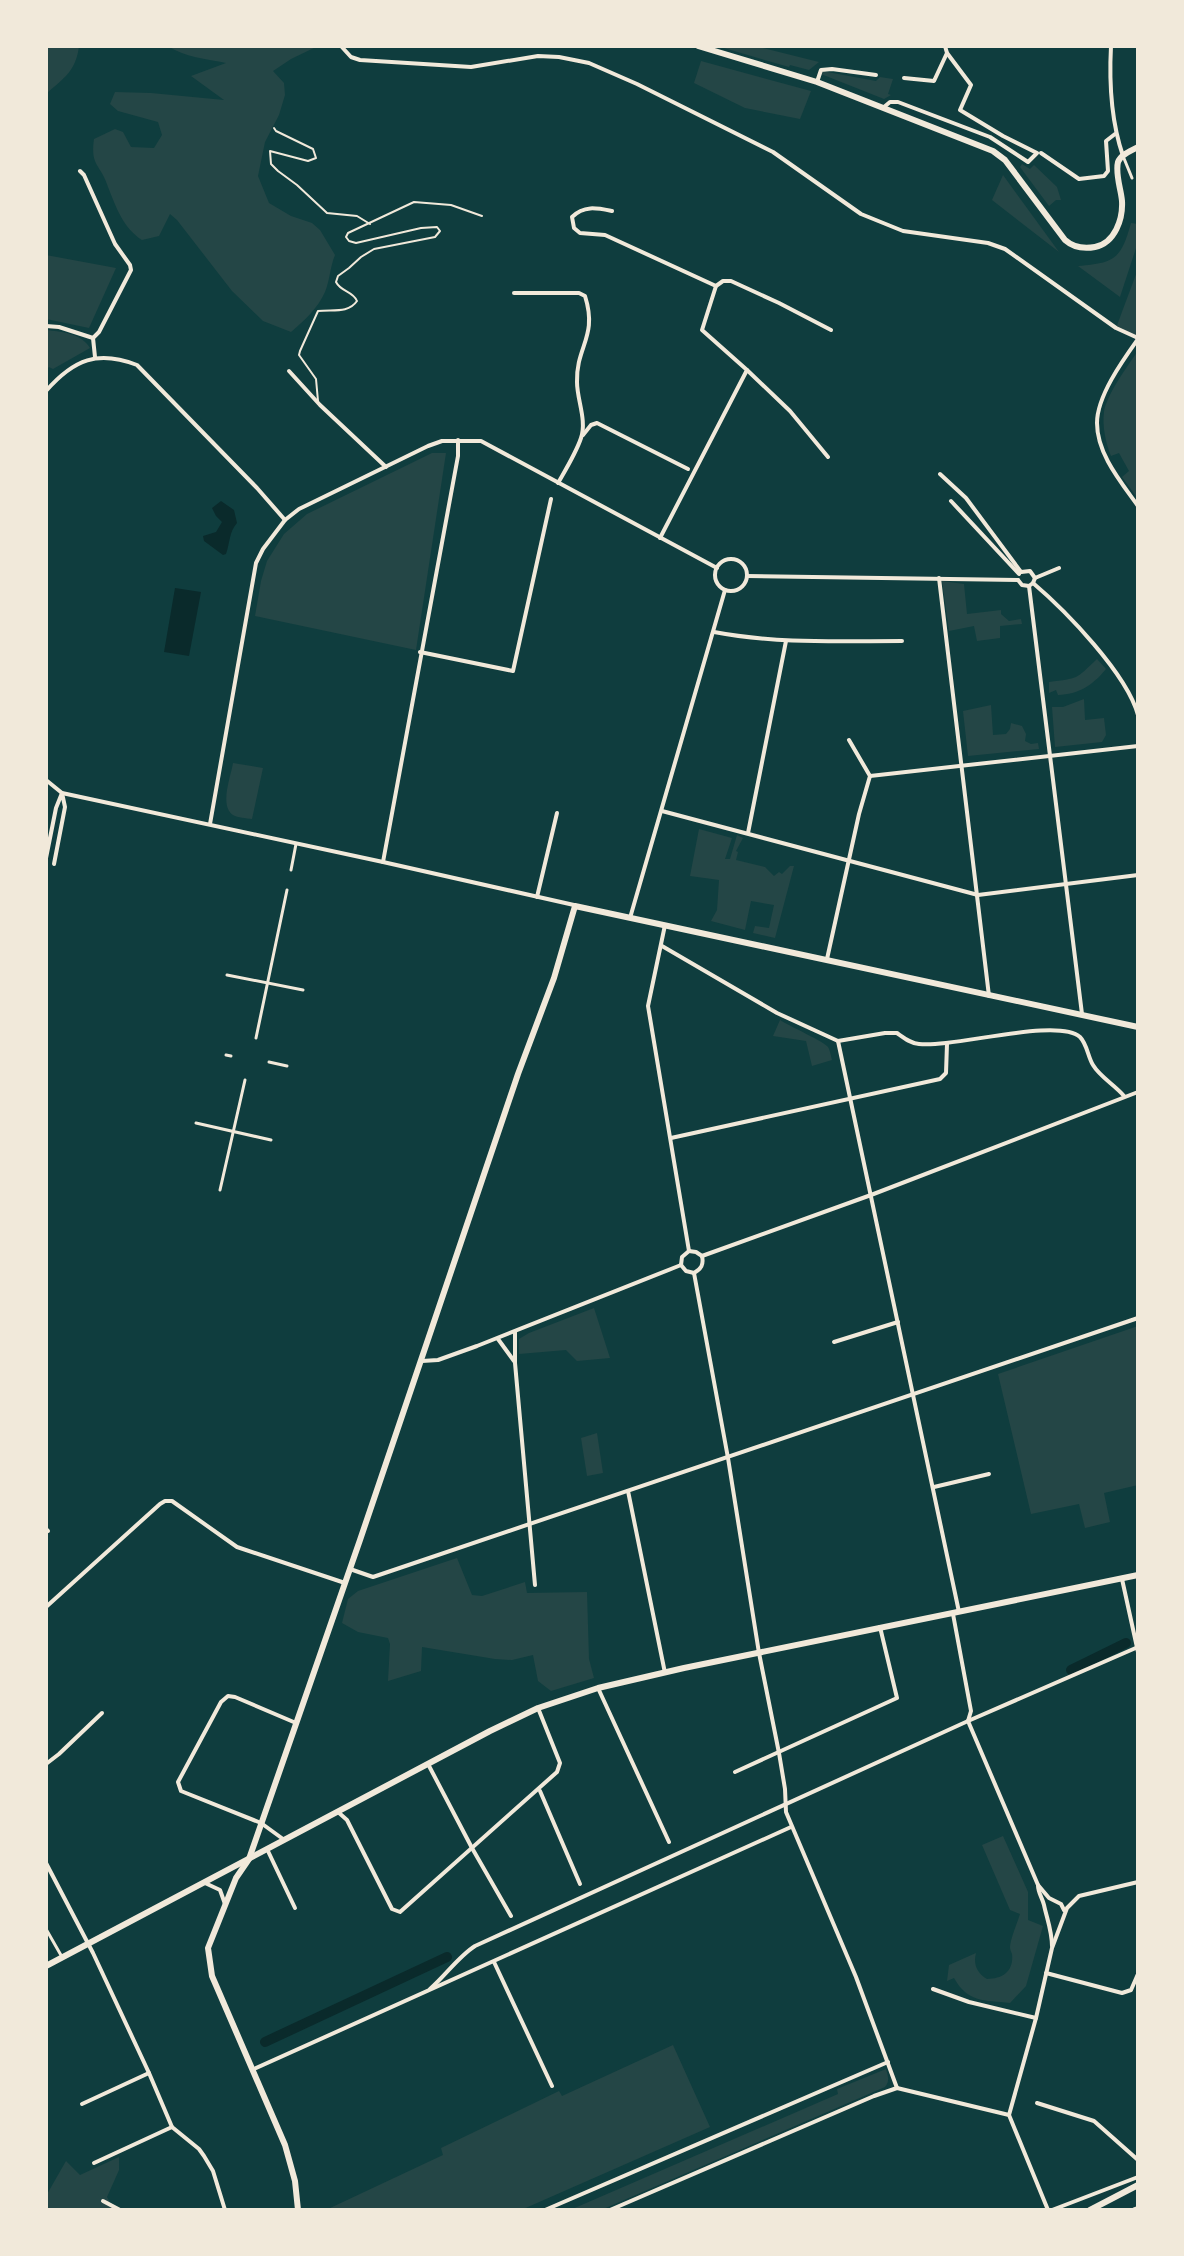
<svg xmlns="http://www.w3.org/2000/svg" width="1184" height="2256" viewBox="0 0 1184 2256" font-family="Manrope,sans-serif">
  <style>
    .green { fill: #244646 }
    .water { fill: #0a2a2b }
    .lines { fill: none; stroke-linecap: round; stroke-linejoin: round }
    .canal { stroke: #0a2a2b; stroke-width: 10 }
    .service { stroke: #f1e9da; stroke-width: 2 }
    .pedestrian { stroke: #f1e9da; stroke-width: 3 }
    .minor { stroke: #f1e9da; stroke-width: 4 }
    .tertiary { stroke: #f1e9da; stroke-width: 6 }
    .secondary { stroke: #f1e9da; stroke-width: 6 }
  </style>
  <rect width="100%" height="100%" fill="#0f3d3e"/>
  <g class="green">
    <path d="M46 46H79C76 71 64 78 46 94Z"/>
    <path d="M168 46H318L291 59 273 71 284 83 285 95 279 115 265 142 258 176 269 203 291 216 312 223 320 230 335 255C330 267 330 280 325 292 318 308 304 321 291 332L263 321 232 291 177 220 170 214 159 236 142 240C123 228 116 207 108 187 101 164 90 167 94 139L115 129 123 132 131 147 154 148 162 135 158 122 118 111 110 104 115 92 151 93 224 100 191 76 226 63C207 59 184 57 168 46Z"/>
    <path d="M717 46H755L819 62 809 70 790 65 789 67Z"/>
    <path d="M701 61 811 91 800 119 745 108 694 83Z"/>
    <path d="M822 71 876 81 880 77 893 79 888 94 891 95 884 99 821 74Z"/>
    <path d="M1022 164 1030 169 1034 165 1057 187 1061 200H1056L1049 206 1020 167Z"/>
    <path d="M1003 175 1059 252 992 200Z"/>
    <path d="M1131 223 1138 224V242L1120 297 1078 266C1115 263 1121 259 1131 223Z"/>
    <path d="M46 255 116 268 89 328 46 319Z"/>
    <path d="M1138 269V338L1116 328Z"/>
    <path d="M46 330C62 332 81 333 90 348L53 369 49 367 46 370Z"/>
    <path d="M1138 351V499L1122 477 1129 471 1119 453 1111 456C1106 444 1102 426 1104 412 1106 396 1128 365 1138 351Z"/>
    <path d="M432 453H446L416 650 255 616 261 581 267 561 284 534 307 514Z"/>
    <path d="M942 581 964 584 967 614 1001 610V614L1009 621 1021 619 1022 624 1000 626V638L977 641 974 626 949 631Z"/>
    <path d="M1097 659 1106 669C1092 686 1079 694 1058 695L1056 690 1049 693V682C1079 678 1075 680 1097 659Z"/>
    <path d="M1084 699 1085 720 1104 718 1106 735 1102 742 1055 747 1052 707H1063Z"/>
    <path d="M991 705 993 735 1006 734 1010 729 1011 723 1022 726 1026 734 1025 741 1031 744 1038 743 1039 749 968 756 963 711Z"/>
    <path d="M233 763 263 768 252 819C246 818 238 818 233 815 219 806 231 776 233 763Z"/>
    <path d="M699 829 732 838 725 859H730L737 835 743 838 736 851 738 852 736 860 765 867 774 876 779 872 782 874 790 866H794L775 938 753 933 755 926 769 928 774 905 751 901 745 930 711 921 717 910 719 880 690 876Z"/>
    <path d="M780 1020C789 1026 825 1042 828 1047 830 1050 831 1056 832 1060L812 1066 806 1041 773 1036Z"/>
    <path d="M594 1308 610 1358 577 1361 566 1350 519 1354V1339L529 1333Z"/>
    <path d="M1138 1326V1485L1104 1493 1110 1522 1085 1528 1079 1504 1031 1514 998 1374Z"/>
    <path d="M597 1433 603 1473 587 1476 581 1438Z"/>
    <path d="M457 1558 472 1595 482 1596 525 1582 527 1593 587 1592 589 1659 594 1678 551 1691 538 1681 533 1655 512 1660 495 1659 422 1647 421 1671 388 1681 390 1644 388 1638 358 1632 342 1623 348 1599 358 1591Z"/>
    <path d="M1003 1836 1028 1892V1920L1043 1926 1026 1986 1010 2003C984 2000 968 2003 954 1978L947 1981 949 1965 976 1953C973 1964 977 1973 987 1979 1003 1979 1014 1971 1012 1954 1011 1952 1010 1949 1010 1947 1011 1937 1017 1924 1020 1914L1010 1910 982 1845Z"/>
    <path d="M673 2045 710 2127 521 2210H306L328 2209 443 2155 441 2148 559 2091 562 2096Z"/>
    <path d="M886 2069C888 2076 890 2081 885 2087L601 2210H570L838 2094 837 2089Z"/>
    <path d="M119 2157V2170L107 2197 114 2210H46V2196L66 2161 80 2175Z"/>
  </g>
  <g class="water">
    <path d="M221 501 234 510 237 523C229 532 230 543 226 554L223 555 204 541 203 536 216 532 222 522 216 516 212 508Z"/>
    <path d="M175 588 201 592 189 656 164 652Z"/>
  </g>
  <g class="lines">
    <g class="canal">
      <path d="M1071 1670 1126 1643"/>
      <path d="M265 2042 447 1957"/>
    </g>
    <g class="service">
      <path d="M274 128 276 131 313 149 316 158 308 161 270 151 271 164 278 171 297 185 327 213 357 216 370 224"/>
      <path d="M318 401 316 379 299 355 300 351 318 311C332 309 348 314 357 301 353 291 341 292 336 282L338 276 349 268 361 257 374 249 435 237 440 231 437 227 421 228 356 243 349 241 346 237 348 233 414 202 451 205 482 216"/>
    </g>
    <g class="pedestrian">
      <path d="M1123 156 1132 178"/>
      <path d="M291 870 296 844"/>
      <path d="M227 975 303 990"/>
      <path d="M256 1038 287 890"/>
      <path d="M226 1055 231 1056"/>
      <path d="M269 1062 287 1066"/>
      <path d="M196 1123 271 1140"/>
      <path d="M220 1190 245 1080"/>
      <path d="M46 1929 62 1957"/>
    </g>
    <g class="minor">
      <path d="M341 46 351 57 360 60 471 67 538 56 559 57 589 63 637 84 773 152 861 214 903 231 988 243 1005 249 1116 328 1138 338"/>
      <path d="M1111 46C1109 83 1111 121 1123 156"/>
      <path d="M904 78 934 81 947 53"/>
      <path d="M817 82 821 70 832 69 876 75"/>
      <path d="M884 107 890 102H898L990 137 1028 162 1037 153 1003 136 960 110 971 85 947 53 945 46"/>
      <path d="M1041 153 1079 179 1104 176 1108 171 1106 141 1115 134"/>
      <path d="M80 171 84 175 115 244 130 265 131 270 99 332 93 338"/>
      <path d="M612 211C597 208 584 205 572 217L574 228 580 233 605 235 716 286"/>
      <path d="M514 293H579L585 296C598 337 576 346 577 382 577 400 587 420 581 438 576 453 566 469 558 483"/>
      <path d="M46 326 59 327 93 338 95 357"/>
      <path d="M1138 339C1123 360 1097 396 1097 423 1097 454 1121 482 1138 506"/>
      <path d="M747 370 790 411 828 457"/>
      <path d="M289 371 320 405 386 467"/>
      <path d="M46 391C74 359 98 350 137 365L257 488 285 520"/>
      <path d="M583 435 591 425 597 423 688 469"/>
      <path d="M940 474 966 498 1021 572"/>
      <path d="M951 501 1019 574"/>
      <path d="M660 538 747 370 702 330 716 286 723 281H731L779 303 831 330"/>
      <circle cx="731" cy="575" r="16"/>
      <path d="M1021 572 1030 571 1035 578"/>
      <path d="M747 576 1018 580"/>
      <path d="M939 578 989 996"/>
      <path d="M1018 580 1022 585 1029 586 1033 583 1035 578 1059 568"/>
      <path d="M1033 583C1066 611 1127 674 1138 715"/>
      <path d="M1029 586 1082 1014"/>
      <path d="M714 632C778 644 838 641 902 641"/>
      <path d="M420 652 513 671 551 499"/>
      <path d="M870 776 1138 746"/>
      <path d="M46 780 62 793 383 862 574 905"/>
      <path d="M662 811 978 895 1138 875"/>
      <path d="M210 824 256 563 263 549 285 520 299 509 428 446 442 441H481L717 568"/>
      <path d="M748 833 786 641"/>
      <path d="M46 858 56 808 62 793 65 807 54 864"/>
      <path d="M383 862 458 456V440"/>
      <path d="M537 897 557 813"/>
      <path d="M630 918 725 590"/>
      <path d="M665 925 648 1006 689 1251"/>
      <path d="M662 946 777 1013 838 1041 885 1033H897C904 1038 910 1043 919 1044 954 1048 1057 1017 1080 1037 1087 1044 1088 1057 1093 1065 1100 1077 1115 1085 1124 1096"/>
      <path d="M827 959 859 814 870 776 849 740"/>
      <path d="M838 1041 959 1612"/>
      <path d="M671 1138 940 1079 946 1073 947 1044"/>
      <path d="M689 1251 696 1252 702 1256"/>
      <path d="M702 1256 871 1195 1138 1092"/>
      <path d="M681 1265 682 1257 689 1251"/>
      <path d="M681 1265 686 1271 694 1273"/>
      <path d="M694 1273 728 1458 759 1653 779 1753 785 1789 786 1812 856 1977 897 2088"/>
      <path d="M694 1273C701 1269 704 1265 702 1256"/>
      <path d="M515 1332V1363L535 1585"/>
      <path d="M498 1339 514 1361"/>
      <path d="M834 1342 898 1322"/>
      <path d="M422 1361 438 1360 477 1346 681 1265"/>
      <path d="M934 1487 989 1474"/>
      <path d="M628 1491 665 1673"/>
      <path d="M46 1529 48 1531 46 1532"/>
      <path d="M350 1569 373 1577 1138 1318"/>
      <path d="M1122 1579 1138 1652"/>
      <path d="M46 1607 160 1504 165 1501H172L237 1547 345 1583"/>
      <path d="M953 1614 971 1711 968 1721"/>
      <path d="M598 1688 669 1842"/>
      <path d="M968 1721 1038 1885C1038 1893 1042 1897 1044 1905 1047 1919 1052 1931 1052 1946"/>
      <path d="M46 1764 59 1754 102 1713"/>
      <path d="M428 1764 472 1848 511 1916"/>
      <path d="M735 1772 897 1698 880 1627"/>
      <path d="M540 1791 580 1884"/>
      <path d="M338 1812 347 1820 392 1909 400 1912 557 1772 560 1763 538 1708"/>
      <path d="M283 1839 261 1823 181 1791 178 1782 221 1702 228 1696 235 1697 296 1723"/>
      <path d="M267 1849 295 1908"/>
      <path d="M46 1863 93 1953 149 2073 172 2127 199 2149 204 2156 213 2171 225 2210"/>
      <path d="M205 1883 220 1890 225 1904"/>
      <path d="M1038 1885 1049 1898 1061 1904 1064 1910"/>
      <path d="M494 1962 552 2086"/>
      <path d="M1046 1973 1122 1993 1131 1990 1138 1974"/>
      <path d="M430 1989C445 1976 459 1956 475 1946L968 1721 1138 1647"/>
      <path d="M933 1989 969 2002 1036 2018"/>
      <path d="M254 2069 791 1827"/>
      <path d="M897 2088 1009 2115 1048 2210"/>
      <path d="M1037 2103 1094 2121 1138 2160"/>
      <path d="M82 2104 149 2073"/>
      <path d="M1009 2115 1036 2018 1052 1948 1067 1908 1079 1896 1138 1882"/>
      <path d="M94 2163 172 2127"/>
      <path d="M103 2201 120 2210"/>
      <path d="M545 2210 888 2062"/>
      <path d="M610 2210 874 2096 897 2088"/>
      <path d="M1052 2210 1138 2177"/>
    </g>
    <g class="tertiary">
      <path d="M698 46 817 82 993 151 1005 160 1065 240C1074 248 1084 249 1095 247 1115 243 1123 219 1122 201 1121 189 1115 174 1118 162 1121 154 1131 151 1138 147"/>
      <path d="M46 1966 490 1731 538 1708 598 1688 684 1668 1138 1575"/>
      <path d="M298 2210 295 2181 285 2145 212 1976 208 1948 236 1878 249 1859 360 1540 518 1074 554 978 575 906 1138 1027"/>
    </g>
    <g class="secondary">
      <path d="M1090 2210 1138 2185"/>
      <path d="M1135 2210 1138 2209"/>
    </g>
  </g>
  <rect width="1184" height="2256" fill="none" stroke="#f1e9da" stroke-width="96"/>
</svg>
